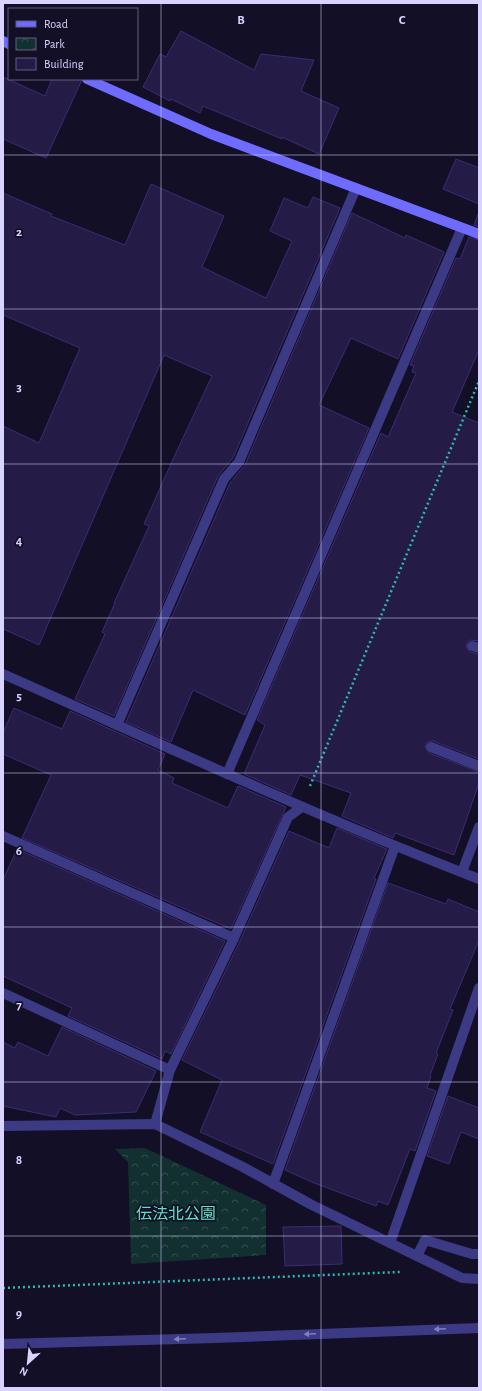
<svg xmlns="http://www.w3.org/2000/svg" width="482" height="1391" viewBox="0 0 482 1391" font-family="'Alegreya Sans','Noto Sans JP',sans-serif">
  <style>
    .park { fill: url(#park-crowns) }
    .building { fill: #241b47; stroke: #3b2d73 }
    .lines { fill: none; stroke-linecap: round; stroke-linejoin: round }
    .path { stroke: #2fb8b0; stroke-width: 2.5; stroke-dasharray: 2 3; stroke-linecap: butt }
    .lane { stroke: #3d3a85; stroke-width: 10 }
    .street { stroke: #3d3a85; stroke-width: 10 }
    .secondary { stroke: #6f6bff; stroke-width: 10 }
    .oneway { fill: #837fbc }
    .grid { fill: none; stroke: #d9d4ff; stroke-width: 1; stroke-opacity: 0.55 }
    .labels { text-anchor: middle; dominant-baseline: central; stroke-width: 3.5; stroke-linejoin: round; paint-order: stroke }
    .park-label { font-size: 16px; fill: #5fe0c0; stroke: #130f26 }
    .grid-label { font-size: 13px; text-anchor: middle; font-weight: bold; fill: #d9d4ff; stroke: #130f26; stroke-width: 3.5; stroke-linejoin: round; paint-order: stroke }
  </style>
  <defs>
    <pattern id="park-crowns" width="20" height="18" patternUnits="userSpaceOnUse"><rect width="20" height="18" fill="#12302f"/><path d="M2 6a3 3 0 1 1 6 0M12 15a3 3 0 1 1 6 0" fill="none" stroke="#344d4e"/></pattern>
  </defs>
  <rect width="100%" height="100%" fill="#130f26"/>
  <path class="park" d="M145 1148 266 1205V1255L131 1264 128 1162 115 1149Z"/>
  <g class="building">
    <path d="M181 31 254 70 261 54 314 60 301 91 339 108 319 154 282 137V139L203 106 200 113 171 99 170 101 143 87 160 54 166 57Z"/>
    <path d="M3 77 45 96 52 79H81V82L46 158 3 139Z"/>
    <path d="M456 159 479 168V204L443 189Z"/>
    <path d="M151 184 224 216 202 267 266 298 292 241 270 231 284 198 308 208 313 197 340 208 233 458 218 476 114 716 75 699 105 634 102 632 115 603H114L149 526 144 524 174 457 212 376 164 355 39 645 3 629V426L39 443 80 348 3 315V193L52 214 51 216 125 245Z"/>
    <path d="M352 213 405 238 406 235 444 252 398 359 351 338 319 405 369 428 245 715 193 690 171 742 126 722 230 483 245 465Z"/>
    <path d="M478 214H479V227L474 225Z"/>
    <path d="M469 237 479 240V350L452 412 479 423V641L470 640 467 642 466 647 470 652 479 654V759L433 741 427 742 425 748 429 753 479 772V783L454 855 395 833 393 838 342 816 351 793 300 775 291 795 244 774 265 725 257 720 381 433 388 437 416 373 412 372 414 366 410 365 456 258 460 259Z"/>
    <path d="M14 708 62 729 70 711 165 754 158 770 174 778 172 783 228 808 238 786 286 807 231 929 22 838 51 775 3 754V733Z"/>
    <path d="M337 828 387 849 374 878 376 879 273 1164 200 1132 222 1080 182 1060 240 941 289 831 329 848Z"/>
    <path d="M17 849 225 941 171 1054 165 1051 162 1059 68 1016 72 1008 3 976V880Z"/>
    <path d="M388 883 446 904 448 899 479 912V940L450 1009 453 1010 436 1053 438 1054 430 1075 431 1076 427 1088 436 1091 415 1151 410 1149 388 1205 378 1201 376 1206 314 1183 285 1170Z"/>
    <path d="M62 1027 156 1071 136 1112 75 1115 60 1108 56 1117 3 1106V1042L15 1048 18 1042 48 1056Z"/>
    <path d="M448 1096 479 1108V1139L461 1132 449 1164 427 1156Z"/>
    <path d="M340 1226H341L342 1264 285 1266 283 1227Z"/>
  </g>
  <g class="lines">
    <g class="path">
      <path d="M310 786 479 381"/>
      <path d="M3 1288 400 1272"/>
    </g>
    <g class="lane">
      <path d="M472 646 479 648"/>
      <path d="M117 725 224 479 239 462 356 188"/>
      <path d="M431 747 479 766"/>
      <path d="M227 774 462 228"/>
    </g>
    <g class="street">
      <path d="M3 674C161 744 318 817 479 879"/>
      <path d="M3 836 234 938"/>
      <path d="M462 872 479 827"/>
      <path d="M3 993 170 1070"/>
      <path d="M155 1124 170 1070 234 938 288 817 302 807"/>
      <path d="M3 1126 155 1124 243 1167 310 1204 462 1278 479 1279"/>
      <path d="M273 1184 395 846"/>
      <path d="M390 1243 479 988"/>
      <path d="M417 1256 425 1240 472 1254H479"/>
      <path d="M3 1344 215 1338 479 1328"/>
    </g>
    <g class="secondary">
      <path d="M3 41 9 44"/>
      <path d="M87 79 211 134 479 234"/>
    </g>
  </g>
  <defs><path id="oneway-solid" d="M-6-.8H1V-3.2L6.5 0L1 3.2V.8H-6Z"/></defs>
  <g class="oneway">
    <use href="#oneway-solid" transform="translate(440 1329) rotate(178)"/>
    <use href="#oneway-solid" transform="translate(310 1334) rotate(178)"/>
    <use href="#oneway-solid" transform="translate(180 1339) rotate(178)"/>
  </g>
  <path class="grid" d="M161 3V1388M321 3V1388M3 155H479M3 309H479M3 464H479M3 618H479M3 773H479M3 927H479M3 1082H479M3 1236H479"/>
  <g class="labels">
    <g class="park-label">
      <text x="176" y="1214">伝法北公園</text>
    </g>
  </g>
  <g class="grid-label">
    <text x="241" y="24">B</text>
    <text x="402" y="24">C</text>
    <text x="19" y="236">2</text>
    <text x="19" y="391">3</text>
    <text x="19" y="545">4</text>
    <text x="19" y="700">5</text>
    <text x="19" y="855">6</text>
    <text x="19" y="1009">7</text>
    <text x="19" y="1164">8</text>
    <text x="19" y="1318">9</text>
  </g>
  <rect width="482" height="1391" fill="none" stroke="#d9d4ff" stroke-width="8"/>
  <rect x="8" y="8" width="130" height="72" fill="#130f26" stroke="#625e7d"/>
  <rect x="16" y="21" width="20" height="6" fill="#6f6bff" stroke="#625e7d"/>
  <text x="44" y="28" font-size="12" fill="#d9d4ff">Road</text>
  <rect x="16" y="38" width="20" height="12" fill="url(#park-crowns)" stroke="#625e7d"/>
  <text x="44" y="48" font-size="12" fill="#d9d4ff">Park</text>
  <rect x="16" y="58" width="20" height="12" fill="#241b47" stroke="#625e7d"/>
  <text x="44" y="68" font-size="12" fill="#d9d4ff">Building</text>
  <g transform="translate(28 1363) rotate(207)" stroke="#130f26" stroke-width="3" paint-order="stroke">
  <path d="M0-3L7 15L0 10L-7 15Z" fill="#d9d4ff"/>
  <text y="-6" font-size="11" font-weight="bold" text-anchor="middle" fill="#d9d4ff">N</text>
  </g>
</svg>
